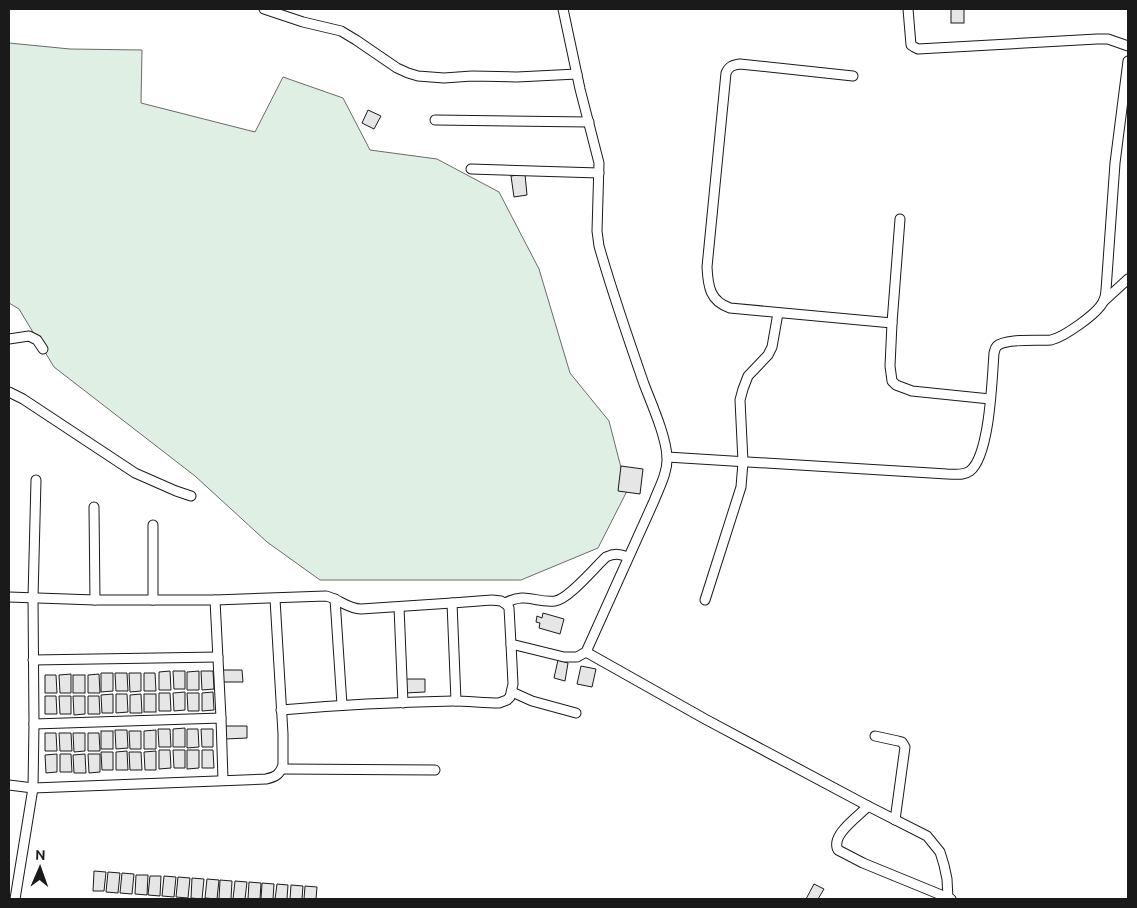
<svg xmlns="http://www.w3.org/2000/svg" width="1137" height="908" viewBox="0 0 1137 908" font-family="Ubuntu,sans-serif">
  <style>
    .green { fill: #e0efe3; stroke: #6a6a6a }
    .building { fill: #e6e6e6; stroke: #1a1a1a }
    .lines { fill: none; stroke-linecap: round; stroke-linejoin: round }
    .minor-casing { stroke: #1a1a1a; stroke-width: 11 }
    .minor { stroke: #fff; stroke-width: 9 }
  </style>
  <rect width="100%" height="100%" fill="#fff"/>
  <path class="green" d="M9 43 70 49 142 50 141 103 255 132 283 77 343 98 370 150 437 159 499 192 539 269 570 373 609 421 627 491 598 548 521 580H320L267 542 195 476 54 367 19 309 9 303Z"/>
  <g class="building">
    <rect x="951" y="9" width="13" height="14"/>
    <path d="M368 110 381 116 374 129 362 123Z"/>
    <path d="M525 174 527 195 514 197 511 176Z"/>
    <path d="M621 466 643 469 640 494 618 491Z"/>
    <path d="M543 613 564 619 560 634 539 628 540 623 536 622 537 616 542 618Z"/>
    <path d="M558 660 568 663 565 681 554 678Z"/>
    <path d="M581 666 596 669 592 687 577 684Z"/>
    <path d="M222 670H242L243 682H223Z"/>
    <path d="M170 671 171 690H159V672Z"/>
    <path d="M173 671H185V689H174Z"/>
    <path d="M199 671V690H187V672Z"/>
    <path d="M201 671H213L214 689 202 690Z"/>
    <path d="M101 673H113V691L101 692Z"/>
    <path d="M115 673H127L128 691H116Z"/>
    <path d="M129 673H141V691L130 692Z"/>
    <path d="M144 673H155L156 691H144Z"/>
    <path d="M71 674V693H60L59 675Z"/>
    <path d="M99 674 100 693H88V675Z"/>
    <path d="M45 675H56L57 693H45Z"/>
    <rect x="73" y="675" width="12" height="18"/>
    <path d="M405 679H425V692L405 693Z"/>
    <path d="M185 692V710L174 711 173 693Z"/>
    <path d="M213 692 214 710 202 711V693Z"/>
    <path d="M159 693H170L171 711H159Z"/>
    <path d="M187 693H199V711H188Z"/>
    <path d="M113 694V713H102L101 695Z"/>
    <path d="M116 694H127L128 712 116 713Z"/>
    <path d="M141 694 142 713H130V695Z"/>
    <rect x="144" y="694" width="12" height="18"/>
    <path d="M45 696H56L57 714H45Z"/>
    <path d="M59 696H71V714H60Z"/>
    <path d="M73 696H85V714L74 715Z"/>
    <path d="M88 696H99L100 714H88Z"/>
    <path d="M225 726H247V738L225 739Z"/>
    <path d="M185 728V747H173V729Z"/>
    <path d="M158 729H170L171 747H159Z"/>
    <path d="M187 729H198L199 747 187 748Z"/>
    <path d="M201 729H213V747H202Z"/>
    <path d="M115 730H127L128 748 116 749Z"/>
    <path d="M156 730V749H144V731Z"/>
    <rect x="101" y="731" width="12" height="18"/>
    <path d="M129 731H141V749H130Z"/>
    <path d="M45 733H56L57 751H45Z"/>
    <path d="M59 733H71L72 751H60Z"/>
    <path d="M73 733H85V751L74 752Z"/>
    <path d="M88 733H99L100 751H88Z"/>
    <path d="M159 750H170L171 768 159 769Z"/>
    <path d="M173 750H185V768H174Z"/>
    <path d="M187 750H199V768L187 769Z"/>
    <path d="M202 750H213L214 768H202Z"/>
    <path d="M127 751 128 770H116V752Z"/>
    <path d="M156 751V770H145L144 752Z"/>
    <path d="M101 752H113V770H102Z"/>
    <path d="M129 752H141L142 770H130Z"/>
    <path d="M57 754V772L46 773 45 755Z"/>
    <path d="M60 754H71L72 772H60Z"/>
    <path d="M85 754 86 773H74L73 755Z"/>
    <path d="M88 754H100V772L89 773Z"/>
    <path d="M94 871 106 872 104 891H93Z"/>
    <path d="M108 872 120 873 118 893 106 892Z"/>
    <path d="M122 873 134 874 132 894 120 893Z"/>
    <path d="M136 875H148L147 895 135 894Z"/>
    <path d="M150 876H161L160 896 148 895Z"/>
    <path d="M164 876 176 877 174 897 162 896Z"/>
    <path d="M178 877 190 878 188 898 176 897Z"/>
    <path d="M192 878 204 879 202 899 191 898Z"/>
    <path d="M207 879 219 880 217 899 205 898Z"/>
    <path d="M220 880 232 881 231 899H219Z"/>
    <path d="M235 881 247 882 245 899H233Z"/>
    <path d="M249 882 261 883 260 899H248Z"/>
    <path d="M262 883 274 884 273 899H261Z"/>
    <path d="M277 884 288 885 287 899H275Z"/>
    <path d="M814 884 824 889 818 899H806Z"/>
    <path d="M291 885 303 886 302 899H290Z"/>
    <path d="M305 886 317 887 316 899H304Z"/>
  </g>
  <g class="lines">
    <g class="minor-casing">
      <g id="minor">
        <path d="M264 9 303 22 341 31 356 40 397 68 408 73 418 76 444 78 472 76 517 77 577 74"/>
        <path d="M908 9 911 45 914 47 918 49 1097 39H1108L1128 46"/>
        <path d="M853 76 740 64C733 65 729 66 726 73L707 267C708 287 710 301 730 308L892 323"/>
        <path d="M435 120 589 122"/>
        <path d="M471 169 599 173"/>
        <path d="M900 219 892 323 890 366 892 381 896 385 912 391 990 399"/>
        <path d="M1104 301 1128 279"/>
        <path d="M9 339 29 336 37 340 43 349"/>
        <path d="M9 392 23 399 135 473 176 491 191 496"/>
        <path d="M667 457 947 474C955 474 963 476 970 471 990 455 992 379 994 353 995 350 995 348 997 346 1005 338 1039 341 1051 340 1064 337 1097 314 1103 302 1105 298 1106 294 1106 290L1115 163 1128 61"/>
        <path d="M94 507 95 600"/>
        <path d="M9 597 95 600H215L326 596C339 599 348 609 361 609L452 603 492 600 501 601 507 605 509 608 511 644 564 657H577L586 652 654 501C659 488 668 472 667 457 666 436 652 405 644 384 628 338 612 292 599 246L597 231 599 163 580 89 563 9"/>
        <path d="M335 599 342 705"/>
        <path d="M153 600V525"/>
        <path d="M215 600 221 718"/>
        <path d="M705 600 741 487 743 462 740 400 743 389 748 376 768 355 772 347 778 313"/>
        <path d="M452 603 456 701"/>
        <path d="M505 603C526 592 535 603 555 601 569 599 595 567 606 557 615 553 620 554 628 557"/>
        <path d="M399 607 403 703"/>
        <path d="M586 652 705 719 868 806 927 836 940 852 944 865 947 879 948 899"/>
        <path d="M33 660 218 657"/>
        <path d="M512 692 532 701 576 713"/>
        <path d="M281 710C338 705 396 702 453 701 468 701 484 703 499 703L507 700 510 697 513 684 511 644"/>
        <path d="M34 724 221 718 223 780"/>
        <path d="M875 736 898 741 902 742 905 747 895 820"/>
        <path d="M282 769 435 770"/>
        <path d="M9 785 33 788 266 779C276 777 280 774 283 765V734L275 599"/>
        <path d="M868 806C859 816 830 835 838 850L863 863 951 899"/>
        <path d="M15 899 33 788 34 724 33 598 36 480"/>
      </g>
    </g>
    <use href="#minor" class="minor"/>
  </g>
  <rect width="1137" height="908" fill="none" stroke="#1a1a1a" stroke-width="20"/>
  <g transform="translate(40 868) rotate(2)" stroke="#ffffff" stroke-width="4" paint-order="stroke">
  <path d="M0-4L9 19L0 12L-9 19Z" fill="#1a1a1a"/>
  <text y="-8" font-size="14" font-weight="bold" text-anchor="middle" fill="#1a1a1a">N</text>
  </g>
</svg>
